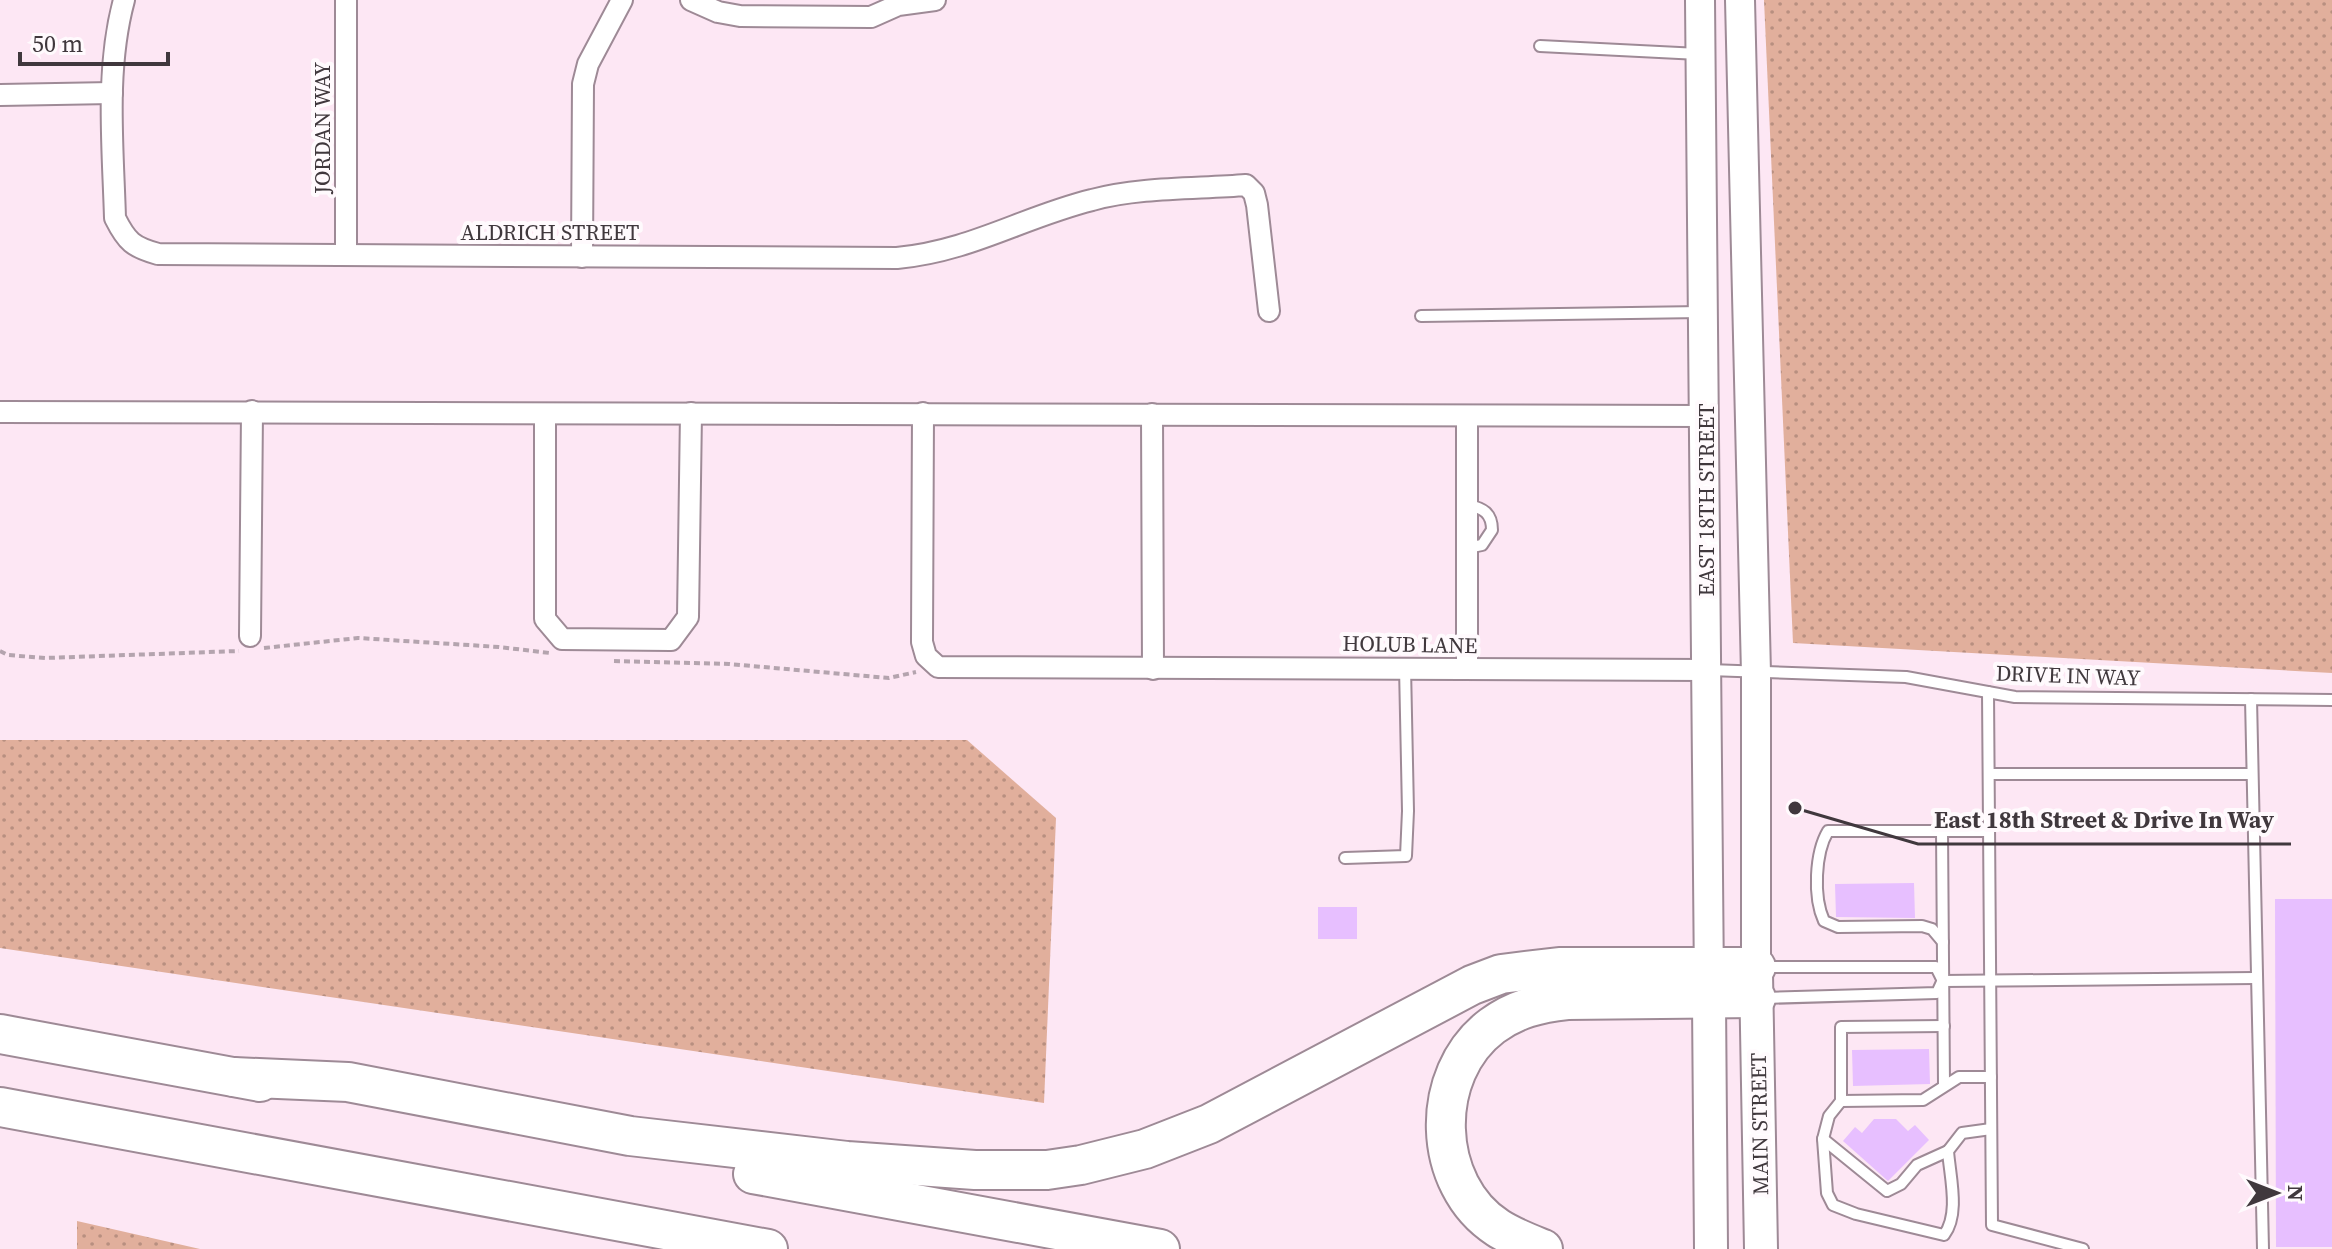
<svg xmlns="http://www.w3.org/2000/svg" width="2332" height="1249" viewBox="0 0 2332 1249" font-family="'Source Serif 4',serif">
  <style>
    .grass { fill: url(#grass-dots) }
    .building { fill: #e7bfff }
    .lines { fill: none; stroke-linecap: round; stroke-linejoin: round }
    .lane-casing { stroke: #9e8a96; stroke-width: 14 }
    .street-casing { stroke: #9e8a96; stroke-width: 24 }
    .secondary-casing { stroke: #9e8a96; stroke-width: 32 }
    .primary-casing { stroke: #9e8a96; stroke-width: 36 }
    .highway-casing { stroke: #9e8a96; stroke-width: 42 }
    .path { stroke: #b4a4ae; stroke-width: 4; stroke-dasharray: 6 4; stroke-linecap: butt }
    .lane { stroke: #fff; stroke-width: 10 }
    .street { stroke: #fff; stroke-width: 20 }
    .secondary { stroke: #fff; stroke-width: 28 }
    .primary { stroke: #fff; stroke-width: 32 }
    .highway { stroke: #fff; stroke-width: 38 }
    .labels { text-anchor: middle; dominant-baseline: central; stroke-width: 8; stroke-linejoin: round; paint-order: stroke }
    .street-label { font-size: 22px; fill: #40383d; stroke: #fffafd }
    .leader { fill: none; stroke: #40383d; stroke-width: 3 }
    .callout-dot { fill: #40383d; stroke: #fffafd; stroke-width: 3 }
    .callout-label { font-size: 24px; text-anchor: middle; font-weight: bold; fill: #40383d; stroke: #fffafd; stroke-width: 8; stroke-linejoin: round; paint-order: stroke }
  </style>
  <defs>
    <pattern id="grass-dots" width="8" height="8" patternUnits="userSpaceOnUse" patternTransform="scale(2)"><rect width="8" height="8" fill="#e1af9c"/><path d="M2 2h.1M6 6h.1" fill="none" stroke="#b88f80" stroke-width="1.8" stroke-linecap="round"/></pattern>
  </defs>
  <rect width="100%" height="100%" fill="#fde7f4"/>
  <g class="grass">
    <path d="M1764 0H2332V673L1793 643Z"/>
    <path d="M0 740H967L1056 818 1044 1103 0 948Z"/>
    <path d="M77 1221 200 1249H77Z"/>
  </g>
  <g class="building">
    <path d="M1914 883 1915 918 1836 917 1835 884Z"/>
    <path d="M2275 899H2332V1247H2276Z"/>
    <rect x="1318" y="907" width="39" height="32"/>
    <path d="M1929 1049 1930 1084 1853 1086 1852 1050Z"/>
    <path d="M1874 1119H1896L1908 1131 1915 1125 1929 1140 1888 1181 1843 1141 1855 1127 1862 1133Z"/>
  </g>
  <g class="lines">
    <g class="lane-casing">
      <g id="lane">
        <path d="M1540 46 1699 54"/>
        <path d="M1421 316 1702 312"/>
        <path d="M1467 548 1482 545 1492 530C1492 513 1483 508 1468 505"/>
        <path d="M1709 670 1906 677 2015 697 2332 700"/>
        <path d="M1988 692 1992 1225 2083 1249"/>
        <path d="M2251 699 2263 1249"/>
        <path d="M1989 774H2252"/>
        <path d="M1942 831 1944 1084"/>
        <path d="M1345 858 1406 856 1408 811 1405 667"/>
        <path d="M1943 942 1932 929 1922 926 1838 927 1824 921C1813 897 1815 853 1828 831H1989"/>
        <path d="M1762 967H1936L1942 979"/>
        <path d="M1943 981 2255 978"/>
        <path d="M1765 998 1937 993 1942 982"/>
        <path d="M1944 1026 1841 1027V1101L1829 1116 1823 1139 1827 1193 1833 1205 1856 1214 1944 1235C1960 1214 1950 1177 1948 1151L1962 1133 1991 1129"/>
        <path d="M1841 1101 1923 1100 1959 1077H1991"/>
        <path d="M1823 1139 1887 1191 1901 1184 1917 1165 1948 1151"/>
      </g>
    </g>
    <g class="street-casing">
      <g id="street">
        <path d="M124 0C105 70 113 147 115 218 127 242 133 247 158 254L897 258C971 251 1023 217 1092 200 1139 187 1197 189 1246 185L1254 193 1257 205 1269 311"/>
        <path d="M346 0V255"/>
        <path d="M691 0 718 12 740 16 871 17 898 5 935 0"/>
        <path d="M0 95 112 93"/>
        <path d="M582 257 583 84 588 64 622 0"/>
        <path d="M0 412 1705 416"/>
        <path d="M923 413 922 642 926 656 938 667 1707 670"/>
        <path d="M545 414V619L562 639 671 640 688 617 691 413"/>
        <path d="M1152 414 1153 669"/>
        <path d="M1467 417V669"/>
        <path d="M250 636 252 411"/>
      </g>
    </g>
    <g class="secondary-casing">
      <g id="secondary">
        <path d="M1700 0 1709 984"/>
        <path d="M1740 0 1756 673V967"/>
      </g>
    </g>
    <g class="primary-casing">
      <g id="primary">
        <path d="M1756 974 1761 1249"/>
        <path d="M1709 1001 1711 1249"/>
      </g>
    </g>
    <g class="highway-casing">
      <g id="highway">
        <path d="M0 1034 260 1082"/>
        <path d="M234 1077 348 1082 630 1136 847 1161 975 1170H1047L1081 1165 1145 1149 1209 1124 1472 985 1501 974 1559 967H1756"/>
        <path d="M0 1107 768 1249"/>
        <path d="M753 1174 1160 1249"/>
        <path d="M1543 1249C1528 1243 1512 1237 1498 1228 1431 1185 1428 1074 1492 1026 1515 1009 1539 1003 1567 1000L1756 998"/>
      </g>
    </g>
    <g class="path">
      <path d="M264 648 358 638 499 647 550 653"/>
      <path d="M0 651 8 655 45 658 239 651"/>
      <path d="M614 661 729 664 889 678 916 672"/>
    </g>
    <use href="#lane" class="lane"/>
    <use href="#street" class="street"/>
    <use href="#secondary" class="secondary"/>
    <use href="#primary" class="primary"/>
    <use href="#highway" class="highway"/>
  </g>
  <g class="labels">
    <g class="street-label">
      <text transform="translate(322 128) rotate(-90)">JORDAN WAY</text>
      <text x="550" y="232">ALDRICH STREET</text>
      <text transform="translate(1706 500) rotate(-90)">EAST 18TH STREET</text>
      <text transform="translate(1410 644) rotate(1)">HOLUB LANE</text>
      <text transform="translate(2068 675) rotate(2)">DRIVE IN WAY</text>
      <text transform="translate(1759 1124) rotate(-91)">MAIN STREET</text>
    </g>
  </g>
  <path class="leader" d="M1795 808L1918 844H2291"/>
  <circle class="callout-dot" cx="1795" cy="808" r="8"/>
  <g class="callout-label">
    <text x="2104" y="828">East 18th Street &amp; Drive In Way</text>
  </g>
  <g transform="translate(2276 1193) rotate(90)" stroke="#fffafd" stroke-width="6" paint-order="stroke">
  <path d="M0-6L14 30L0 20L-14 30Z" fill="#40383d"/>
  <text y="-12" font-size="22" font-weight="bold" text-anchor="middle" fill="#40383d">N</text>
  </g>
  <path d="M20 52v12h148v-12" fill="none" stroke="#40383d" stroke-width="4"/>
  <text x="32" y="52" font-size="24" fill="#40383d" stroke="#fffafd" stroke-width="6" paint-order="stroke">50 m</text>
</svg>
